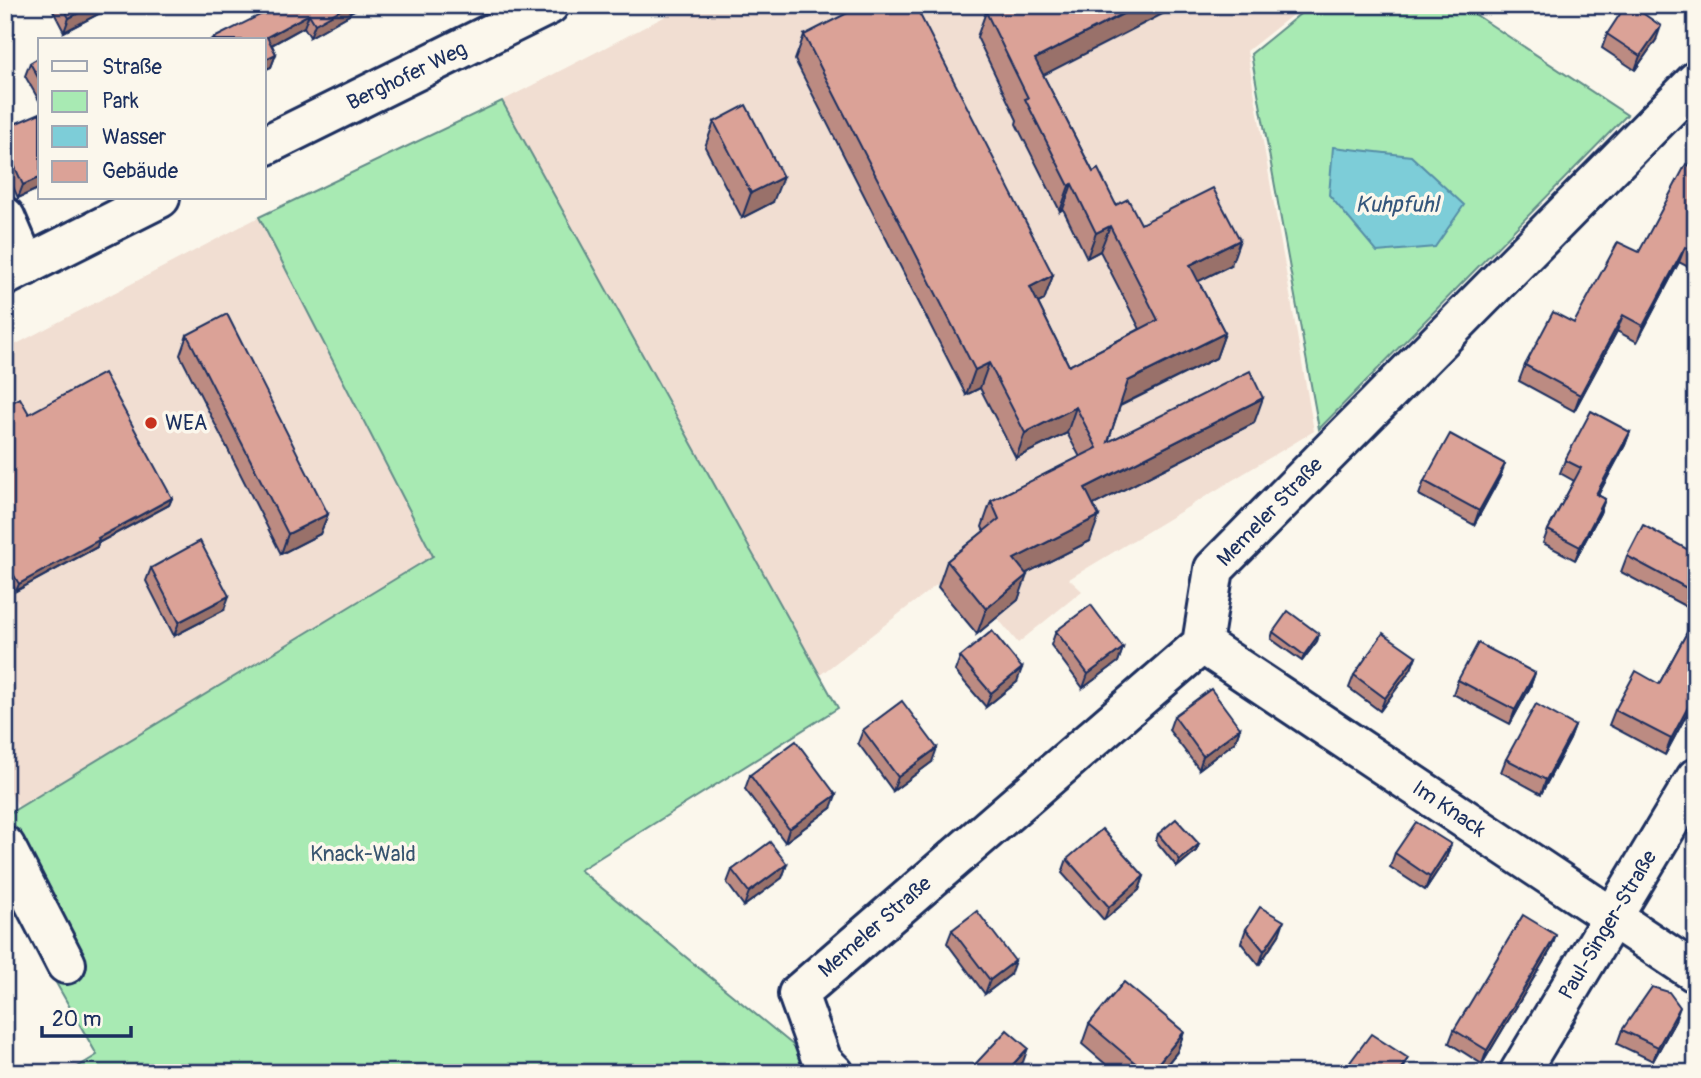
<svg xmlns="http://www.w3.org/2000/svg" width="1701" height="1078" viewBox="0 0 1701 1078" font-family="Pangolin,sans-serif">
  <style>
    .built { fill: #f1ded2 }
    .green { fill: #a8eab3; stroke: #628c88; stroke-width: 2 }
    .water { fill: #7dcdd8; stroke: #568ea7; stroke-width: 2 }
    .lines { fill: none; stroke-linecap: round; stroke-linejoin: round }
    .minor-casing { stroke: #1b2f5e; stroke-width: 44 }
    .minor { stroke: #fbf7ec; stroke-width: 38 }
    .wall { fill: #bc8b82; stroke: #1b2f5e; stroke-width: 2 }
    .shaded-wall { fill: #99716a; stroke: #1b2f5e; stroke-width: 2 }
    .building { fill: #dba297; stroke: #1b2f5e; stroke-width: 2 }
    .poi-dot { fill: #c8321e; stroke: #fbf7ec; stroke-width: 2.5 }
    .labels { text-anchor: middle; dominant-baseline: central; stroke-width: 7; stroke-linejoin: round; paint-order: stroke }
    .street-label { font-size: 21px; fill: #1b2f5e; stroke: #fbf7ec }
    .poi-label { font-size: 21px; fill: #1b2f5e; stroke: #fbf7ec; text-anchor: start }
    .park-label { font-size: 21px; fill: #37546f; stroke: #fbf7ec }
    .water-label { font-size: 23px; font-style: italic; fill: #34567c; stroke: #fbf7ec }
  </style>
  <rect width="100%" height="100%" fill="#fbf7ec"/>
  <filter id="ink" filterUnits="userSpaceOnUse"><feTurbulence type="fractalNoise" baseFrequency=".0143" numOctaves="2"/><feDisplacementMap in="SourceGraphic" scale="14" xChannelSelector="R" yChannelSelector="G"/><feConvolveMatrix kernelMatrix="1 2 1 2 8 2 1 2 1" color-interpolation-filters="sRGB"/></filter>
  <g filter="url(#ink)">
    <g class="built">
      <path d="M687 5H1305L1247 51 1314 431 1069 579 1082 591 1018 643 957 569 820 675 502 101Z"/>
      <path d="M259 217 433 556 19 808 5 781V350Z"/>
    </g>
    <g class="green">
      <path d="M1311 5H1461L1627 115 1319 429 1251 54Z"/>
      <path d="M502 101 838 708 580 870 827 1073H68L97 1055 5 893V816L433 556 259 217Z"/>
    </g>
    <path class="water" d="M1333 147 1411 156 1464 205 1435 247 1377 252 1329 195Z"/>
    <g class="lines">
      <g class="minor-casing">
        <g id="minor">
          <path d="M264 146 549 5"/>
          <path d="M5 217 26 266"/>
          <path d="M5 276 160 198"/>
          <path d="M1202 644 1696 973"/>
          <path d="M5 846 66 964"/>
          <path d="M834 1073 822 1061 798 994 1202 644 1214 569 1696 81"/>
          <path d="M1519 1073 1696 778"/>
        </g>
      </g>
      <use href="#minor" class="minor"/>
    </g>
    <g class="wall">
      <path d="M50 5H108L106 10 64 32Z"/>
      <path d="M279 5H364L350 12 349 15 310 37 304 27 272 45 276 54 271 67 264 70Z"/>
      <path d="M986 12 1043 75 1093 172 1116 205 1141 224 1231 265 1198 281 1225 333 1216 358 1120 406 1108 442 1254 423 1093 505 1090 541 1026 573 1018 600 977 634 938 587 947 561 984 531 982 527 991 501 1080 457 1067 433 1016 458 980 388 966 395 795 60 804 35 1053 275 1044 300 1038 303 1069 366 1140 329 1100 251 1087 258 1063 209 1060 211 1016 124 1017 120 977 37Z"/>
      <path d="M1607 34 1656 40 1635 70 1602 48Z"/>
      <path d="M40 57V102L25 76 30 63Z"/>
      <path d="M714 122 773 202 742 218 705 147Z"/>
      <path d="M5 128 40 188 18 198 5 169Z"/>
      <path d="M1696 169V271L1679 262 1637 342 1617 331 1574 411 1519 381 1525 365 1574 323 1639 252Z"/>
      <path d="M187 335 328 514 320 534 281 554 180 355Z"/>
      <path d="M5 406 29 414 172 498 169 505 98 543 97 547 16 591 5 571Z"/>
      <path d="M1630 432 1625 445 1598 495 1605 499 1600 513 1575 560 1543 543 1548 530 1574 481 1560 473 1565 460Z"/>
      <path d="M1500 477 1474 525 1419 495 1424 481Z"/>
      <path d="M1696 554V612L1621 572 1627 556Z"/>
      <path d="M151 568 224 610 174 636 146 581Z"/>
      <path d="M1696 616V697L1665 755 1609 725 1615 710 1659 684Z"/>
      <path d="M1056 631 1123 648 1118 662 1083 688 1051 645Z"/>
      <path d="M1273 632 1319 634 1317 641 1302 661 1271 639Z"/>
      <path d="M1416 656 1411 669 1380 711 1349 688 1354 675Z"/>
      <path d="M960 657 1017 682 986 707 955 671Z"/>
      <path d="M1535 673 1530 687 1510 724 1453 694 1458 680Z"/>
      <path d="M1174 716 1240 728 1235 742 1199 769 1169 730Z"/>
      <path d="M1575 726 1570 739 1541 794 1501 772 1506 759Z"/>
      <path d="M863 730 932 762 893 791 858 743Z"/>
      <path d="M750 775 831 808 785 842 745 789Z"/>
      <path d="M1158 834 1199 844 1196 851 1177 867 1156 841Z"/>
      <path d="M1451 844 1446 858 1425 890 1390 867 1395 853Z"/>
      <path d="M1067 859 1144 876 1139 890 1104 920 1062 873Z"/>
      <path d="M787 864 782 878 744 906 727 883 732 870Z"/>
      <path d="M1246 929 1279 935 1259 965 1241 943Z"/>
      <path d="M952 930 1010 975 985 994 947 943Z"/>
      <path d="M1556 935 1551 949 1482 1064 1449 1043 1454 1030Z"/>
      <path d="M1675 1021 1653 1061 1617 1044 1622 1030Z"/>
      <path d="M1089 1024 1184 1032 1177 1052 1160 1073H1116L1082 1044Z"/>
    </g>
    <g class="shaded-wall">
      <path d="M94 5H108L106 10 64 32 69 18Z"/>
      <path d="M349 5H364L350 12 349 15 310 37 315 24Z"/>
      <path d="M1140 5H1180L1026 84 1035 59Z"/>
      <path d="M309 14 304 27 264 49 267 37Z"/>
      <path d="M1661 26 1656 40 1635 70 1640 56Z"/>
      <path d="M276 54 271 67 264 70V60Z"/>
      <path d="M40 177V188L18 198 23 185Z"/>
      <path d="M783 177 773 202 742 218 751 193Z"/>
      <path d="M1072 184 1063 209 1060 211 1069 186Z"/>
      <path d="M1110 226 1100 251 1087 258 1096 233Z"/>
      <path d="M1240 240 1231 265 1181 290 1190 265Z"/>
      <path d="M1685 247 1679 262 1637 342 1643 326Z"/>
      <path d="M1053 275 1044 300 1021 312 1030 287Z"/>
      <path d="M1623 315 1617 331 1574 411 1580 395Z"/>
      <path d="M1225 333 1216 358 1119 406 1128 381Z"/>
      <path d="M989 363 980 388 966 395 975 370Z"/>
      <path d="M1263 398 1254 423 1076 514 1085 488Z"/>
      <path d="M1076 407 1067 433 1016 458 1025 433Z"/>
      <path d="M1630 432 1625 445 1591 508 1596 494Z"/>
      <path d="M1505 464 1500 477 1474 525 1479 511Z"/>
      <path d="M172 498 169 505 98 543 97 547 16 591 19 584 98 538Z"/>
      <path d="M1605 499 1600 513 1575 560 1580 547Z"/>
      <path d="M328 514 320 534 281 554 288 534Z"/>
      <path d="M1099 516 1090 541 1005 584 1014 559Z"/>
      <path d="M1027 575 1018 600 977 634 986 609Z"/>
      <path d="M229 596 224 610 174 636 179 622Z"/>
      <path d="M1319 634 1317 641 1302 661 1304 655Z"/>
      <path d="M1123 648 1118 662 1083 688 1088 674Z"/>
      <path d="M1416 656 1411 669 1380 711 1385 698Z"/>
      <path d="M1022 668 1017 682 986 707 991 693Z"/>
      <path d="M1535 673 1530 687 1510 724 1515 710Z"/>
      <path d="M1696 692V697L1665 755 1671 739Z"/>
      <path d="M1575 726 1570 739 1541 794 1546 780Z"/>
      <path d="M1240 728 1235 742 1199 769 1203 756Z"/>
      <path d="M937 748 932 762 893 791 898 777Z"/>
      <path d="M836 795 831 808 785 842 789 829Z"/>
      <path d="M1199 844 1196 851 1177 867 1180 860Z"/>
      <path d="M1451 844 1446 858 1425 890 1430 877Z"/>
      <path d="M787 864 782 878 744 906 749 892Z"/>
      <path d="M1144 876 1139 890 1104 920 1109 907Z"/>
      <path d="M1284 921 1279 935 1259 965 1264 951Z"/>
      <path d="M1556 935 1551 949 1482 1064 1487 1050Z"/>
      <path d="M1015 961 1010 975 985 994 990 980Z"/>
      <path d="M1680 1007 1675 1021 1653 1061 1658 1047Z"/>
      <path d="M1184 1032 1177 1052 1160 1073H1150Z"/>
      <path d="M1028 1048 1023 1062 1012 1073H1005Z"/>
      <path d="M1408 1058 1402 1073H1398Z"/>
    </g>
    <g class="building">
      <path d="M62 5H94L69 18Z"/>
      <path d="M280 5H349L315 24 309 14 267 37 276 54 264 60V40H210Z"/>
      <path d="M863 5H915L1053 275 1030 287 1069 366 1158 320 1110 226 1096 233 1072 184 1069 186 1025 99 1028 98 986 12 999 5H1140L1035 59 1093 172 1098 169 1116 205 1128 199 1141 224 1213 188 1240 240 1190 265 1225 333 1128 381 1108 442 1250 371 1263 398 1085 488 1099 516 1014 559 1027 575 986 609 947 561 999 519 991 501 1097 448 1076 407 1025 433 989 363 975 370 804 35Z"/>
      <path d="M1626 5H1631L1661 26 1640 56 1607 34Z"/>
      <path d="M40 57V81L30 63Z"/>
      <path d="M746 105 783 177 751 193 714 122Z"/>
      <path d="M40 113V177L23 185 5 145V128Z"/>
      <path d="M1686 164 1696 169V252L1685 247 1643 326 1623 315 1580 395 1525 365 1553 312 1574 323 1618 242 1639 252Z"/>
      <path d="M227 314 328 514 288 534 187 335Z"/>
      <path d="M104 373 172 498 98 538 99 540 19 584 5 560V406L20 398 29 414Z"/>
      <path d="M1591 411 1630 432 1596 494 1605 499 1580 547 1548 530 1581 468 1565 460Z"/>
      <path d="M1450 434 1505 464 1479 511 1424 481Z"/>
      <path d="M1643 525 1696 554V593L1627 556Z"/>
      <path d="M200 541 229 596 179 622 151 568Z"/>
      <path d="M1091 605 1123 648 1088 674 1056 631Z"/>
      <path d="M1288 611 1319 634 1304 655 1273 632Z"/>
      <path d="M1696 616V692L1671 739 1615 710 1636 671 1659 684Z"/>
      <path d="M992 631 1022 668 991 693 960 657Z"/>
      <path d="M1383 633 1416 656 1385 698 1354 675Z"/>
      <path d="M1478 643 1535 673 1515 710 1458 680Z"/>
      <path d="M1211 689 1240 728 1203 756 1174 716Z"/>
      <path d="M902 701 937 748 898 777 863 730Z"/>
      <path d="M1536 704 1575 726 1546 780 1506 759Z"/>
      <path d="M796 741 836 795 789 829 750 775Z"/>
      <path d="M1176 819 1199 844 1180 860 1158 834Z"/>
      <path d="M1416 822 1451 844 1430 877 1395 853Z"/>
      <path d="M1102 829 1144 876 1109 907 1067 859Z"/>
      <path d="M770 842 787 864 749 892 732 870Z"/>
      <path d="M1260 907 1284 921 1264 951 1246 929Z"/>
      <path d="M977 911 1015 961 990 980 952 930Z"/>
      <path d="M1523 915 1556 935 1487 1050 1454 1030Z"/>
      <path d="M1124 982 1184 1032 1150 1073H1147L1089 1024Z"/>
      <path d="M1652 987 1669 992 1680 1007 1658 1047 1622 1030Z"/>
      <path d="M1007 1030 1028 1048 1005 1073H967Z"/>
      <path d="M1371 1034 1408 1058 1398 1073H1350L1345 1069Z"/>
    </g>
  </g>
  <circle class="poi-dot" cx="151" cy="423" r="7"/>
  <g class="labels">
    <g class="street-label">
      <text transform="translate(407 76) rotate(-26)">Berghofer Weg</text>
      <text transform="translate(1270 512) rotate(-46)">Memeler Straße</text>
      <text transform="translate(1449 809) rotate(34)">Im Knack</text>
      <text transform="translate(1608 925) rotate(-59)">Paul-Singer-Straße</text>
      <text transform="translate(875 927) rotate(-41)">Memeler Straße</text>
    </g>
    <g class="poi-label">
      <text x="165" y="423">WEA</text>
    </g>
    <g class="park-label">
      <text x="363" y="854">Knack-Wald</text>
    </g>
    <g class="water-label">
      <text x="1397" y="204">Kuhpfuhl</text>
    </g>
  </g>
  <rect width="1701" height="1078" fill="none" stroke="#fbf7ec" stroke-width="28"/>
  <rect x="14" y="14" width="1673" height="1050" fill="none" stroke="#1b2f5e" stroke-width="2.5" filter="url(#ink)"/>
  <rect x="38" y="38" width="228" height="161" fill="#fbf7ec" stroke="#a1a7b3" stroke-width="2"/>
  <rect x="52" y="61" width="35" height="10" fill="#fbf7ec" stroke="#a1a7b3" stroke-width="2"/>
  <text x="102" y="74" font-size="21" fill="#1b2f5e">Straße</text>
  <rect x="52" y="91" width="35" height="21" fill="#a8eab3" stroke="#a1a7b3" stroke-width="2"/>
  <text x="102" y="108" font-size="21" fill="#1b2f5e">Park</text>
  <rect x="52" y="126" width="35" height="21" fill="#7dcdd8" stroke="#a1a7b3" stroke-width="2"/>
  <text x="102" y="144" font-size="21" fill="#1b2f5e">Wasser</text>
  <rect x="52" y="161" width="35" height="21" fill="#dba297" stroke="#a1a7b3" stroke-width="2"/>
  <text x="102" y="178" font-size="21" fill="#1b2f5e">Gebäude</text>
  <path d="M42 1026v10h89v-10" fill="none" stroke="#1b2f5e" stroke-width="3.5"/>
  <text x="52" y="1026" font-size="21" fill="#1b2f5e" stroke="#fbf7ec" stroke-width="5" paint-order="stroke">20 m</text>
</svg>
